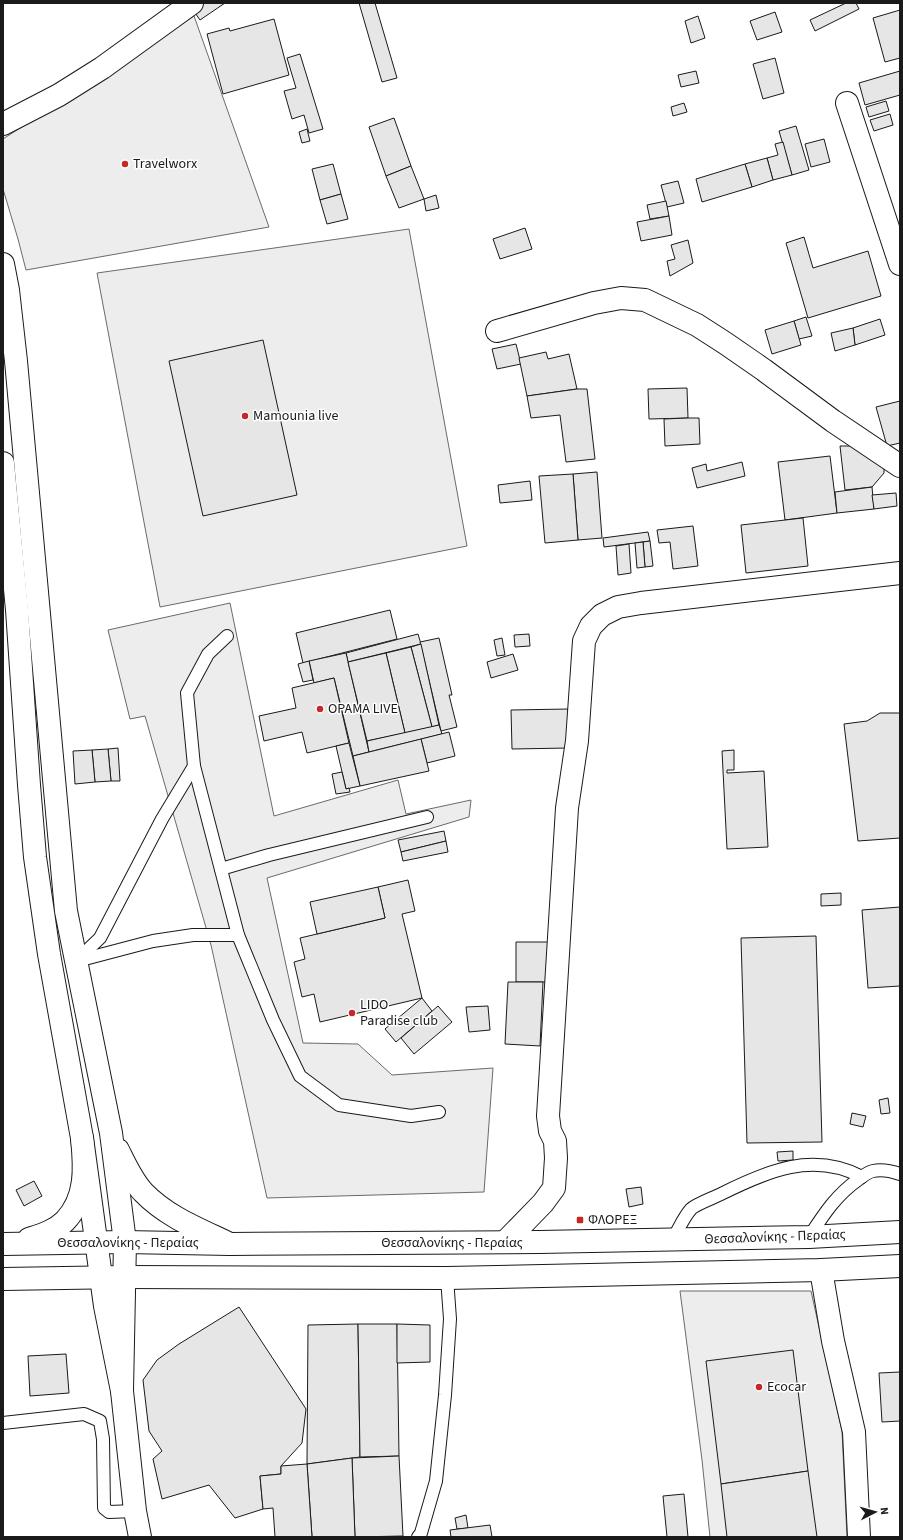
<svg xmlns="http://www.w3.org/2000/svg" width="903" height="1540" viewBox="0 0 903 1540" font-family="'Source Sans 3',sans-serif">
  <style>
    .built { fill: #ededed; stroke: #6a6a6a }
    .building { fill: #e6e6e6; stroke: #1a1a1a }
    .lines { fill: none; stroke-linecap: round; stroke-linejoin: round }
    .lane-casing { stroke: #1a1a1a; stroke-width: 14 }
    .street-casing { stroke: #1a1a1a; stroke-width: 24 }
    .primary-casing { stroke: #1a1a1a; stroke-width: 24 }
    .lane { stroke: #fff; stroke-width: 12 }
    .street { stroke: #fff; stroke-width: 22 }
    .primary { stroke: #fff; stroke-width: 22 }
    .poi-dot { fill: #c62828; stroke: #fff; stroke-width: 1.5 }
    .labels { text-anchor: middle; dominant-baseline: central; stroke-width: 3; stroke-linejoin: round; paint-order: stroke }
    .poi-label { font-size: 14px; fill: #1a1a1a; stroke: #fff; text-anchor: start }
    .street-label { font-size: 14px; fill: #1a1a1a; stroke: #fff }
  </style>
  <rect width="100%" height="100%" fill="#fff"/>
  <g class="built">
    <path d="M194 16 269 227 26 270 18 239 3 189V139Z"/>
    <path d="M409 229 467 546 160 607 97 273Z"/>
    <path d="M230 603 274 816 398 780 406 814 471 800 469 817 267 878 303 1043 358 1044 392 1075 493 1068 484 1192 267 1198 211 945 145 716 130 719 108 630Z"/>
    <path d="M680 1291H811L842 1431 847 1537H710L702 1460Z"/>
  </g>
  <g class="building">
    <path d="M197 3H225L200 20 191 7Z"/>
    <path d="M359 3H375L397 78 382 82Z"/>
    <path d="M846 3H856L859 9 815 31 810 20Z"/>
    <path d="M900 10V58L885 62 873 18Z"/>
    <path d="M775 12 782 32 757 40 750 21Z"/>
    <path d="M698 16 705 38 691 43 685 21Z"/>
    <path d="M274 19 289 75 223 94 207 34 229 28 230 31Z"/>
    <path d="M300 54 323 129 309 133 304 115 292 119 284 91 296 88 287 58Z"/>
    <path d="M775 58 784 93 763 99 753 64Z"/>
    <path d="M696 71 699 83 681 87 678 75Z"/>
    <path d="M900 71V95L865 105 859 83Z"/>
    <path d="M886 101 889 111 869 117 866 107Z"/>
    <path d="M684 103 687 112 673 116 671 107Z"/>
    <path d="M890 114 893 125 874 131 870 120Z"/>
    <path d="M394 118 411 166 386 176 369 127Z"/>
    <path d="M796 126 809 170 792 175 779 131Z"/>
    <path d="M307 129 310 141 302 143 299 132Z"/>
    <path d="M824 139 830 162 811 167 805 144Z"/>
    <path d="M783 142 792 175 773 180 767 158 778 155 775 144Z"/>
    <path d="M767 158 773 180 752 187 745 164Z"/>
    <path d="M333 164 341 194 320 200 312 169Z"/>
    <path d="M745 164 752 187 702 202 696 179Z"/>
    <path d="M411 166 424 199 399 208 386 176Z"/>
    <path d="M678 181 684 203 667 207 661 185Z"/>
    <path d="M341 194 348 219 327 224 320 200Z"/>
    <path d="M436 195 439 208 426 211 424 199Z"/>
    <path d="M666 201 669 216 650 219 647 205Z"/>
    <path d="M669 216 672 235 641 241 637 222Z"/>
    <path d="M525 228 532 249 500 259 493 239Z"/>
    <path d="M804 237 813 268 868 251 881 296 808 318 786 243Z"/>
    <path d="M688 240 693 263 670 276 667 261 675 259 671 245Z"/>
    <path d="M806 317 812 336 799 339 794 321Z"/>
    <path d="M880 319 885 335 855 345 853 328Z"/>
    <path d="M794 321 801 345 772 354 765 330Z"/>
    <path d="M853 328 855 345 835 351 831 333Z"/>
    <path d="M263 340 297 495 203 516 169 361Z"/>
    <path d="M516 344 521 364 497 369 492 349Z"/>
    <path d="M546 352 548 359 569 354 577 389 527 396 519 358Z"/>
    <path d="M687 388 688 418 649 419 648 389Z"/>
    <path d="M577 389H587L595 459 566 462 560 415 531 418 527 396Z"/>
    <path d="M900 401V443L887 446 876 407Z"/>
    <path d="M688 418H699L700 444 665 446 664 419Z"/>
    <path d="M840 446H850L884 467V473L872 487 845 490Z"/>
    <path d="M830 456 837 513 785 520 778 462Z"/>
    <path d="M742 462 745 476 697 488 692 468 706 464 707 471Z"/>
    <path d="M597 472 602 538 578 540 573 474Z"/>
    <path d="M573 474 578 540 545 543 539 476Z"/>
    <path d="M530 481 532 500 500 503 498 485Z"/>
    <path d="M872 487 874 509 837 513 835 492Z"/>
    <path d="M896 493 897 506 874 509 872 495Z"/>
    <path d="M803 518 808 566 746 573 741 525Z"/>
    <path d="M693 526 698 566 673 569 670 542 659 543 657 530Z"/>
    <path d="M648 532 650 541 604 547 603 538Z"/>
    <path d="M650 541 653 566 645 567 643 542Z"/>
    <path d="M643 542 645 567 637 568 635 543Z"/>
    <path d="M629 544 631 573 618 575 616 546Z"/>
    <path d="M390 610 397 639 303 663 296 633Z"/>
    <path d="M418 634 421 644 348 662 346 653Z"/>
    <path d="M529 634 530 646 515 647 514 635Z"/>
    <path d="M439 638 452 695H449L457 727 441 731 420 642Z"/>
    <path d="M502 638 505 655 497 656 494 640Z"/>
    <path d="M421 644 439 725 432 727 411 647Z"/>
    <path d="M411 647 432 727 405 733 386 653Z"/>
    <path d="M346 653 369 752 353 756 334 678 314 683 309 661Z"/>
    <path d="M386 653 405 733 367 741 348 662Z"/>
    <path d="M513 654 518 670 491 678 487 662Z"/>
    <path d="M309 661 313 680 303 682 298 664Z"/>
    <path d="M334 678 349 743 307 753 302 732 264 741 259 716 296 708 292 688Z"/>
    <path d="M568 709 569 748 512 749 511 710Z"/>
    <path d="M880 713H900V838L858 841 844 724 867 721Z"/>
    <path d="M439 725 442 734 369 752 367 741Z"/>
    <path d="M449 732 455 756 427 763 421 739Z"/>
    <path d="M421 739 429 771 360 786 353 756Z"/>
    <path d="M349 743 360 786 346 789 336 746Z"/>
    <path d="M118 748 120 781H111L108 749Z"/>
    <path d="M108 749 111 781 95 782 92 750Z"/>
    <path d="M92 750 95 782 75 784 73 751Z"/>
    <path d="M734 750V770H727V773L764 771 768 847 727 849 722 751Z"/>
    <path d="M342 772 346 789 349 788 350 792 336 794 332 774Z"/>
    <path d="M444 831 446 841 401 852 398 840Z"/>
    <path d="M446 841 448 852 403 861 401 852Z"/>
    <path d="M408 880 415 911 402 914 422 998 320 1022 314 994 302 997 294 962 305 959 300 938 385 918 378 887Z"/>
    <path d="M378 887 385 918 317 934 310 902Z"/>
    <path d="M841 893V905L821 906V894Z"/>
    <path d="M900 907V986L868 988 862 910Z"/>
    <path d="M816 936 822 1142 747 1143 741 938Z"/>
    <path d="M516 942H554L555 982H516Z"/>
    <path d="M508 982H543L540 1046 505 1044Z"/>
    <path d="M422 998 432 1011 396 1042 385 1029Z"/>
    <path d="M438 1006 452 1022 414 1054 401 1038Z"/>
    <path d="M488 1006 490 1030 469 1032 466 1007Z"/>
    <path d="M888 1098 890 1113 881 1114 879 1100Z"/>
    <path d="M852 1113 866 1116 863 1127 850 1124Z"/>
    <path d="M793 1151V1160L778 1161 777 1152Z"/>
    <path d="M34 1181 42 1196 24 1206 16 1190Z"/>
    <path d="M641 1187 643 1204 629 1207 626 1189Z"/>
    <path d="M239 1307 306 1409 302 1443 281 1466V1474L260 1476 263 1509 235 1518 209 1485 162 1499 153 1459 162 1451 149 1431 143 1380 157 1360 179 1344Z"/>
    <path d="M358 1324 360 1457 307 1464 308 1325Z"/>
    <path d="M358 1324H397L399 1456 360 1457Z"/>
    <path d="M397 1324 430 1325V1362L397 1363Z"/>
    <path d="M793 1350 808 1471 721 1484 706 1361Z"/>
    <path d="M66 1354 69 1393 30 1396 28 1356Z"/>
    <path d="M900 1372V1421L882 1422 879 1373Z"/>
    <path d="M399 1456 403 1536 355 1537 352 1458Z"/>
    <path d="M352 1458 355 1537H312L307 1464Z"/>
    <path d="M307 1464 312 1537H275L273 1508 263 1509 260 1476 281 1474V1466Z"/>
    <path d="M808 1471 817 1537H727L721 1484Z"/>
    <path d="M684 1494 688 1537H667L663 1496Z"/>
    <path d="M466 1515 468 1528 457 1529 455 1518Z"/>
    <path d="M490 1525 492 1537H451L450 1530Z"/>
  </g>
  <g class="lines">
    <g class="lane-casing">
      <g id="lane">
        <path d="M227 636 208 654 187 693 194 766 238 935 273 1020 300 1076 339 1105 411 1116 439 1112"/>
        <path d="M221 869 269 855 427 817"/>
        <path d="M76 961 100 938 162 819 194 766"/>
        <path d="M77 961 153 941 193 935H238"/>
        <path d="M809 1237C824 1214 836 1195 859 1179 863 1176 868 1172 873 1171 882 1169 891 1171 900 1174"/>
        <path d="M672 1240C678 1231 683 1218 691 1209 696 1204 713 1198 721 1194 767 1171 813 1151 862 1177"/>
        <path d="M3 1423 84 1414 100 1421 103 1439 104 1508 109 1512 135 1511"/>
        <path d="M418 1537 421 1533 436 1481 445 1395 450 1319 447 1278"/>
      </g>
    </g>
    <g class="street-casing">
      <g id="street">
        <path d="M847 103 900 264"/>
        <path d="M3 124 59 95 102 68 192 3"/>
        <path d="M3 264 8 290 16 361 66 911 111 1133 125 1242 122 1391"/>
        <path d="M497 331 594 303 621 298 645 300 697 325 725 343 764 370 833 421 900 466"/>
        <path d="M3 463 17 610 29 785 35 857 49 954 82 1138 105 1306 122 1391 135 1511 140 1537"/>
        <path d="M118 1150C125 1164 132 1180 143 1192 167 1217 199 1229 230 1244"/>
        <path d="M505 1242 543 1203 554 1188 556 1158 555 1141 550 1131 548 1116 567 808 577 741 584 641 591 626 602 615 618 607 641 603 900 573"/>
        <path d="M821 1270 833 1341 854 1432 859 1537"/>
      </g>
    </g>
    <g class="primary-casing">
      <g id="primary">
        <path d="M29 1239C41 1235 55 1231 65 1221 87 1198 85 1167 82 1138"/>
        <path d="M3 1244 125 1242 230 1244 539 1242 809 1237 900 1232"/>
        <path d="M3 1279 125 1277 447 1278 821 1270 900 1266"/>
      </g>
    </g>
    <use href="#lane" class="lane"/>
    <use href="#street" class="street"/>
    <use href="#primary" class="primary"/>
  </g>
  <g class="poi-dot">
    <circle cx="125" cy="164" r="4"/>
    <circle cx="245" cy="416" r="4"/>
    <circle cx="320" cy="709" r="4"/>
    <circle cx="352" cy="1013" r="4"/>
    <rect x="576" y="1216" width="8" height="8" rx="2"/>
    <circle cx="759" cy="1387" r="4"/>
  </g>
  <g class="labels">
    <g class="poi-label">
      <text x="133" y="164">Travelworx</text>
      <text x="253" y="416">Mamounia live</text>
      <text x="328" y="709">ΟΡΑΜΑ LIVE</text>
      <text x="360" y="1005">LIDO<tspan x="360" dy="16">Paradise club</tspan></text>
      <text x="588" y="1220">ΦΛΟΡΕΞ</text>
      <text x="767" y="1387">Ecocar</text>
    </g>
    <g class="street-label">
      <text transform="translate(775 1237) rotate(-2)">Θεσσαλονίκης - Περαίας</text>
      <text x="128" y="1243">Θεσσαλονίκης - Περαίας</text>
      <text x="452" y="1243">Θεσσαλονίκης - Περαίας</text>
    </g>
  </g>
  <rect width="903" height="1540" fill="none" stroke="#1a1a1a" stroke-width="8"/>
  <g transform="translate(875 1512) rotate(84)" stroke="#ffffff" stroke-width="3" paint-order="stroke">
  <path d="M0-3L7 15L0 10L-7 15Z" fill="#1a1a1a"/>
  <text y="-6" font-size="11" font-weight="bold" text-anchor="middle" fill="#1a1a1a">N</text>
  </g>
</svg>
